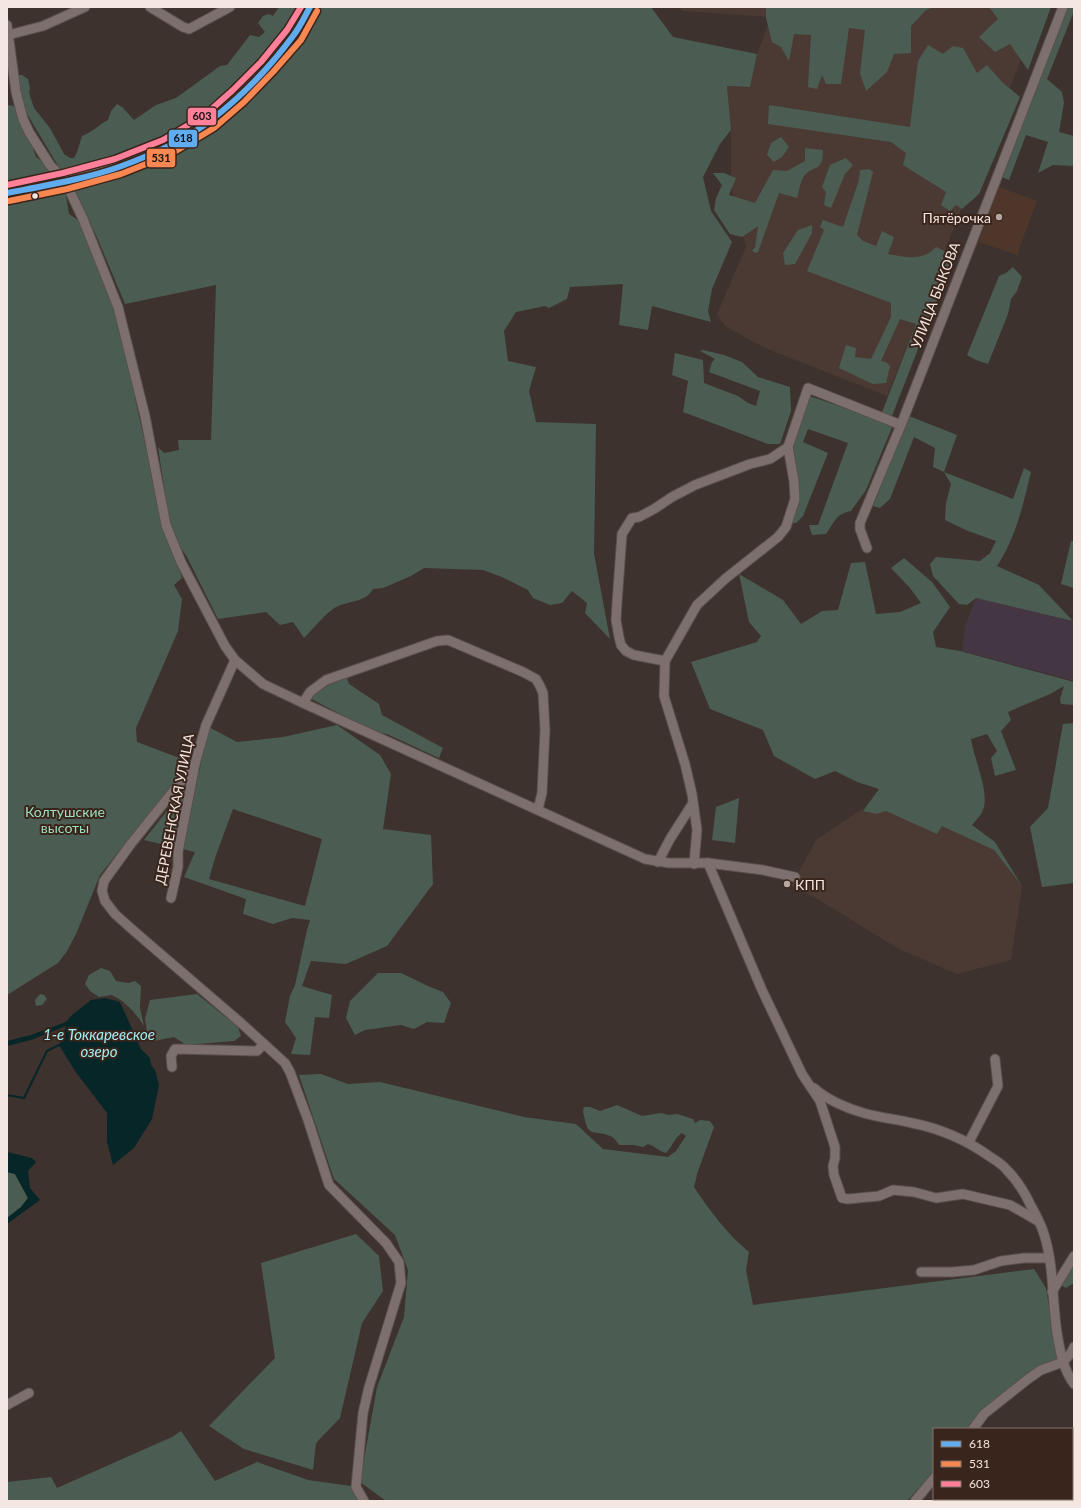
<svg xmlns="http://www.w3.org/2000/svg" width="1081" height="1508" viewBox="0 0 1081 1508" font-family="Lato,sans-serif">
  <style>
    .built { fill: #4f362a }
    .industrial { fill: #443642 }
    .education { fill: #4b3a33 }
    .green { fill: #4b5d52; fill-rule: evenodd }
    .water { fill: #062628 }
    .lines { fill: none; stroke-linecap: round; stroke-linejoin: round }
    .stream { stroke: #062628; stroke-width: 2 }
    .minor-casing { stroke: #59504b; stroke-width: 11 }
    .major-casing { stroke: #59504b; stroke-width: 13 }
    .minor { stroke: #7c6f6d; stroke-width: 9 }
    .major { stroke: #7e6e6b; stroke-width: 11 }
    .bus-1-casing { stroke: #39251c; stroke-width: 9 }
    .bus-2-casing { stroke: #39251c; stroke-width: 9 }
    .bus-3-casing { stroke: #39251c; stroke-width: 9 }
    .bus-1 { stroke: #60acee; stroke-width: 6 }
    .bus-2 { stroke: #f88751; stroke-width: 6 }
    .bus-3 { stroke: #ff8098; stroke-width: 6 }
    .bus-dot { fill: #f4e6e0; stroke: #39251c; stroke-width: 1.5 }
    .poi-dot { fill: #b4a7a1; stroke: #39251c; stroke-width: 1.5 }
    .labels { text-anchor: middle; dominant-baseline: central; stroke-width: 4; stroke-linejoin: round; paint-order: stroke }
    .poi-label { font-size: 14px; fill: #f4e6e0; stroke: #39251c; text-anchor: end }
    .street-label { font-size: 14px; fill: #f4e6e0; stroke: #39251c }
    .park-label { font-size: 14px; fill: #9edfbf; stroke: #39251c }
    .water-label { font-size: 15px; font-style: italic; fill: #9ff0f4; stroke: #39251c }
    .line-badge { stroke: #39251c; stroke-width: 1.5 }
    .pale-badge-label { font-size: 11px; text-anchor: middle; font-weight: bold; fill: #111 }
  </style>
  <rect width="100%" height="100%" fill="#3d322d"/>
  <path class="built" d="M999 187 1037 201 1017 255 979 242Z"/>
  <path class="industrial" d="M976 598 1074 621V681L962 651 965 626Z"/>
  <g class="education">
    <path d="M679 7H1042L887 396 765 348 725 326 717 314 746 247 731 187V130L727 86 750 87 757 54 771 17 683 11Z"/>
    <path d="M862 809 863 811 877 814 886 811 937 833 942 825 994 850 1022 886 1011 960 957 974 899 949 819 900 791 886 816 840Z"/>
  </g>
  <g class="green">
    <path d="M279 7H301C290 21 281 38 268 51 215 105 164 155 88 171 82 172 87 171 82 170 76 170 69 172 64 172L60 169 23 107 17 75H22L28 79 30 88 29 93 34 108 50 128 64 154 70 158H74L77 152 82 136C93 132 98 125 108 120L111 111 117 104 122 107 134 120 156 105 176 98 220 66 227 65 250 35 259 37 265 32 258 23 263 16 269 14 273 16Z"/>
    <path d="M319 7H651L673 37 757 54 750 87 727 86 731 130 720 144 703 177 711 211 732 242 712 289 708 311 711 322 652 306 648 330 619 325 623 284 570 287 567 299 549 308 545 306 516 312 504 331 508 361 536 367 529 391 536 422 596 424 594 554 610 639 585 613 587 603 572 591 562 603 550 605 533 598 528 590 502 577 483 570 424 568 411 576 383 588 373 589C365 604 345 600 333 609 324 615 312 630 304 638L293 622 280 625 266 612 218 619 187 557 169 530 170 516 160 511 182 578 174 585 182 599 178 631 136 728 137 742 190 762 100 875 76 934 67 951 58 963 7 995V202L65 190 69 214 81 222 117 315 159 508 168 512 158 447 164 453 179 450 178 440H211L216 285 125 304 96 235 81 204 74 186 125 174 181 149 228 114 265 82 308 29Z"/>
    <path d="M766 7H933L925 11 911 26V53L894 54 887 72 866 91 860 73 865 30 849 28 841 84H826L822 75 817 89 808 87 811 35 794 34 789 61 781 47 772 42 766 18Z"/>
    <path d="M989 7H1051L1028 70 1010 44 995 52 979 37 998 19Z"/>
    <path d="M1065 7H1074V11L1047 79 1062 92 1064 103 1059 132 1074 136V166L1053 165 1038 173 1048 142 1026 135 1009 180 1000 176Z"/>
    <path d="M928 45 943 54 953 46 963 48 977 73 987 65 1002 82 1020 97 979 194 962 209 956 205 950 211 941 205 946 192 903 165 906 153 891 142 768 124 769 105 910 127 918 61Z"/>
    <path d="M7 105 16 106 24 123 36 157 43 162 53 174 7 183Z"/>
    <path d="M781 137 789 147 782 157 774 162 767 155 771 143Z"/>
    <path d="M805 148 823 150C823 173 814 164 804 176 800 182 799 192 797 198L779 193 758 252 755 253 752 250 755 248 758 226 742 237 730 234 714 210 716 198 722 185 713 173H724L736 178 729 195 755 203 773 170 787 171 805 161Z"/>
    <path d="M846 158 853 165 845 174 831 208 824 205 826 192 822 187 830 165Z"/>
    <path d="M869 169 873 172 857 235 863 241 876 246 882 231 894 237 888 254C906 257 922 262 936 247L954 256 892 416 881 415 916 324 900 319 881 361 886 362 890 366 886 383 873 384 839 368 846 345 856 348 855 357 871 359 891 317V303L807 271 824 230 820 227 823 220 843 227 859 180 860 170Z"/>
    <path d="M812 225V233L795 264 785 265 783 253 798 230Z"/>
    <path d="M1013 267 1022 277 1017 291 1011 299 1008 314 988 364 976 360 967 355 999 276 1006 273Z"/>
    <path d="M703 350 724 355 742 362 758 377 790 387 791 411 780 444H768L683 412 688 381 672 375 675 353 703 360 704 383 738 396 748 403 756 406 760 391 709 372 712 362 715 359 700 351Z"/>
    <path d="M807 395 893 425 866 490 851 511C835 514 835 522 826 534L812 535 809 525H818L848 443 808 429 803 442 828 453 803 516 796 523H791L793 438Z"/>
    <path d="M909 416 957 435 944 472 1013 499 1024 468 1031 472C1023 505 1016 537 997 566L1039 585 1073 621 976 598 967 605 959 604 933 576 930 564 936 557 980 561 990 553 996 541 968 531 945 520 946 503 951 484 944 472 933 467 935 448 914 437 890 499 880 508 873 506Z"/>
    <path d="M1071 541H1074V588L1061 584Z"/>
    <path d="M904 558 932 582 950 607 933 632 936 647 960 651 1074 682V705L1061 704 1060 699 1064 686 1050 694 1008 712 1011 720 1001 731 1016 770 995 776 991 758 997 751 987 734 971 739C974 759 990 793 983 810 981 816 975 821 972 825L995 842 1022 886 994 850 942 826 937 834 886 811 877 814 863 811 879 789 857 782 835 771 815 779 774 756 763 730 710 709 691 662 757 642 761 636 749 622 739 574 783 600 801 624 822 611 838 610 851 563 865 562 876 614 900 612 921 603 910 588 891 568Z"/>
    <path d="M346 676 349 684 379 704 382 715 443 748 439 758 387 734 374 732 308 697 327 683Z"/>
    <path d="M1074 723V883L1042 887 1030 827 1048 808 1063 724Z"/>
    <path d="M337 725 380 755 391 774 383 829 431 835 433 884 387 946 346 964 311 961 302 986 332 995 329 1018 315 1017 310 1055 291 1054 296 1038 285 1022 290 996 295 985 307 930 310 920 292 918 273 924 243 914 246 899 184 877 195 852 144 840 200 769 207 726 237 742 283 737ZM233 809 322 839 305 906 209 879 215 858Z"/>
    <path d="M739 798 735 843 712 840 716 807Z"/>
    <path d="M101 968 110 971 116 981 128 983 135 981 141 986 140 1008 144 1026C135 1012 126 1002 112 995L99 997 90 991 85 984 89 975Z"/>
    <path d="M378 973H401L428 986 443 992 451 1003 444 1023 427 1022 414 1029 401 1025 365 1030 355 1035 346 1018 350 1001Z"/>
    <path d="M40 994 44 995 47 999 42 1005 36 1006 35 1000Z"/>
    <path d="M197 994 238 1027 241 1036 234 1041 186 1045 174 1037 149 1042 145 1019 150 1000Z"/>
    <path d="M321 1074 348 1084 380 1082 524 1117 576 1124 603 1149 668 1157 676 1151 686 1136 682 1133C675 1137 672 1147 666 1153 658 1151 655 1146 648 1144L643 1147 634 1145H619C617 1142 614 1137 610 1136 598 1130 588 1138 585 1120 584 1115 582 1112 584 1107H590L600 1111 617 1105 642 1116 661 1113 669 1115 677 1114 693 1119 695 1123 700 1120 710 1121 714 1127 698 1171 694 1187C710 1211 727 1234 749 1252L746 1270 753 1305 1034 1269 1046 1288 1058 1361 971 1429H934V1471L907 1501H386L360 1482 377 1387 404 1317 408 1270 395 1235 334 1179 299 1075Z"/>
    <path d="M7 1172 15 1174 28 1198 21 1207 7 1218Z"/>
    <path d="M356 1234 379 1256 383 1291 362 1323 340 1418 316 1443 313 1470 244 1449 209 1426 275 1358 261 1263Z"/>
    <path d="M1074 1264V1283L1066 1288 1061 1285Z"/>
    <path d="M181 1431 215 1481 257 1462 308 1480 351 1486 364 1501H7V1482L51 1477 57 1488 172 1437Z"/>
  </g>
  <g class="water">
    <path d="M105 998 120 1002 141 1049 150 1058 151 1065 155 1070 159 1085 152 1119 134 1148 113 1165 107 1142V1113L75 1071 59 1045 66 1026 31 1040 7 1046V1041L31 1035 66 1022 72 1015 91 1000Z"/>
    <path d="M7 1152 32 1158 36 1162 28 1171 30 1188 40 1200 7 1224V1218L21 1207 28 1198 15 1174 7 1172Z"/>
  </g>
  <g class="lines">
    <path class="stream" d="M7 1095 24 1098 47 1051 59 1045"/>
    <g class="minor-casing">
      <g id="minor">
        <path d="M150 7 183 27 189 29 230 7"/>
        <path d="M7 25 16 92 23 119 29 132 50 165 65 181 83 219 118 307 145 416 166 525 181 562 225 646 235 660 263 684 303 703 645 859 669 863H708L763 870 795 877"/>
        <path d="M8 35 43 26 85 7"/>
        <path d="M788 447 808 388 901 425"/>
        <path d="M867 548 860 529V523L901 425 1063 7"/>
        <path d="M665 661 634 655 626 651 621 645 619 637 616 620 617 603 622 534 632 518 639 517 654 509 672 497 695 485 750 464 770 459 788 447"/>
        <path d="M303 703 310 692 326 680 437 641 448 640 523 672 536 679 540 686 543 693 545 730 542 793 538 809"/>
        <path d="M195 764 130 845 104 881 102 891 105 901 115 914 134 931 241 1023 285 1063 290 1072 308 1120 329 1185 386 1243 399 1262 401 1283 369 1387 363 1413 356 1487 364 1501"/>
        <path d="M658 862 670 839 693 803"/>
        <path d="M708 863 762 990 802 1074 820 1101 835 1147V1158L833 1166 834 1175 842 1198 848 1199 879 1196 893 1190 914 1192 936 1198 963 1194 1010 1205 1038 1221"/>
        <path d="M694 864 697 830 692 794 685 764 664 696 665 661 697 605 725 579 778 537 786 527 795 499 794 481 788 447"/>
        <path d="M171 898 178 867V852L195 764 206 725 235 660"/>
        <path d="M172 1067 171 1056 175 1049 257 1051 264 1044"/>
        <path d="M814 1088C821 1095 829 1099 837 1103 864 1116 884 1117 912 1123 942 1129 965 1139 989 1156 995 1160 1002 1164 1006 1169 1016 1179 1024 1191 1030 1204 1035 1213 1041 1224 1044 1234 1054 1265 1052 1300 1057 1333 1060 1351 1063 1369 1074 1384"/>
        <path d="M969 1142 998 1086 995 1059"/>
        <path d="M921 1272H952L974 1270 1001 1261 1024 1258H1049"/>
        <path d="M1052 1292 1074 1256"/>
        <path d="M7 1405 29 1393"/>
        <path d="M973 1429 984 1414 1028 1379 1041 1370 1063 1362 1071 1353 1074 1347"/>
        <path d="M915 1501 934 1478"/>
      </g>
    </g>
    <g class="major-casing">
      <path id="major" d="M7 193 65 181 118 167 167 147 210 121 239 96 267 67 294 35 310 7"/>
    </g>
    <use href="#minor" class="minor"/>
    <use href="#major" class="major"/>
    <g class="bus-1-casing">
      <path id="bus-1" d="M7 193C43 186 85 179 119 167 149 156 186 140 211 120 241 97 270 67 293 36 300 27 305 16 310 7"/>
    </g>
    <g class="bus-2-casing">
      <path id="bus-2" d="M9 201 67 189 121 174 171 154 214 128 244 102 273 72 301 40 317 11"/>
    </g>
    <g class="bus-3-casing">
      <path id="bus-3" d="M7 185 63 173 115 159 163 140 205 115 233 90 261 62 287 30 301 7"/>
    </g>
    <use href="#bus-1" class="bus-1"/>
    <use href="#bus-2" class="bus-2"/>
    <use href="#bus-3" class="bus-3"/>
  </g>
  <circle class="bus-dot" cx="35" cy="196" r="3.5"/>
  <g class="poi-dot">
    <circle cx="999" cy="217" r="4"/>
    <circle cx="787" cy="884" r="4"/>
  </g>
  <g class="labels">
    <g class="poi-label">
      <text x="991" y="217">Пятёрочка</text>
      <text x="795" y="884" text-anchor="start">КПП</text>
    </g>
    <g class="street-label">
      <text transform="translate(935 295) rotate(-69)">УЛИЦА БЫКОВА</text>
      <text transform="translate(174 809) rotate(-79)">ДЕРЕВЕНСКАЯ УЛИЦА</text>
    </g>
    <g class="park-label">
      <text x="65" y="811">Колтушские<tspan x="65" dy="16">высоты</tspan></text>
    </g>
    <g class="water-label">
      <text x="99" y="1034">1-е Токкаревское<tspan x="99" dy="17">озеро</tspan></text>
    </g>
  </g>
  <g class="line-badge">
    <rect x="187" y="107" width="30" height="19" rx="4" fill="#ff8098"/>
    <rect x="168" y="129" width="30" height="19" rx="4" fill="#60acee"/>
    <rect x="146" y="148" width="30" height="20" rx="4" fill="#f88751"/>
  </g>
  <g class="pale-badge-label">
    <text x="202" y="120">603</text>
    <text x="183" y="142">618</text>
    <text x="161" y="162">531</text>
  </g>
  <rect width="1081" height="1508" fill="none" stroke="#f4e6e0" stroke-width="16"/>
  <rect x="933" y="1428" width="140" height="72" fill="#39251c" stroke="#84726a"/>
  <rect x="941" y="1441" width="20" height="6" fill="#60acee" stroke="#84726a"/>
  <text x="969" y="1448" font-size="12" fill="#f4e6e0">618</text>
  <rect x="941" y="1461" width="20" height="6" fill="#f88751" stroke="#84726a"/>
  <text x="969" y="1468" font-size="12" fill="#f4e6e0">531</text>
  <rect x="941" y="1481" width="20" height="6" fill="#ff8098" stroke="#84726a"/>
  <text x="969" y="1488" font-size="12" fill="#f4e6e0">603</text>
</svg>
